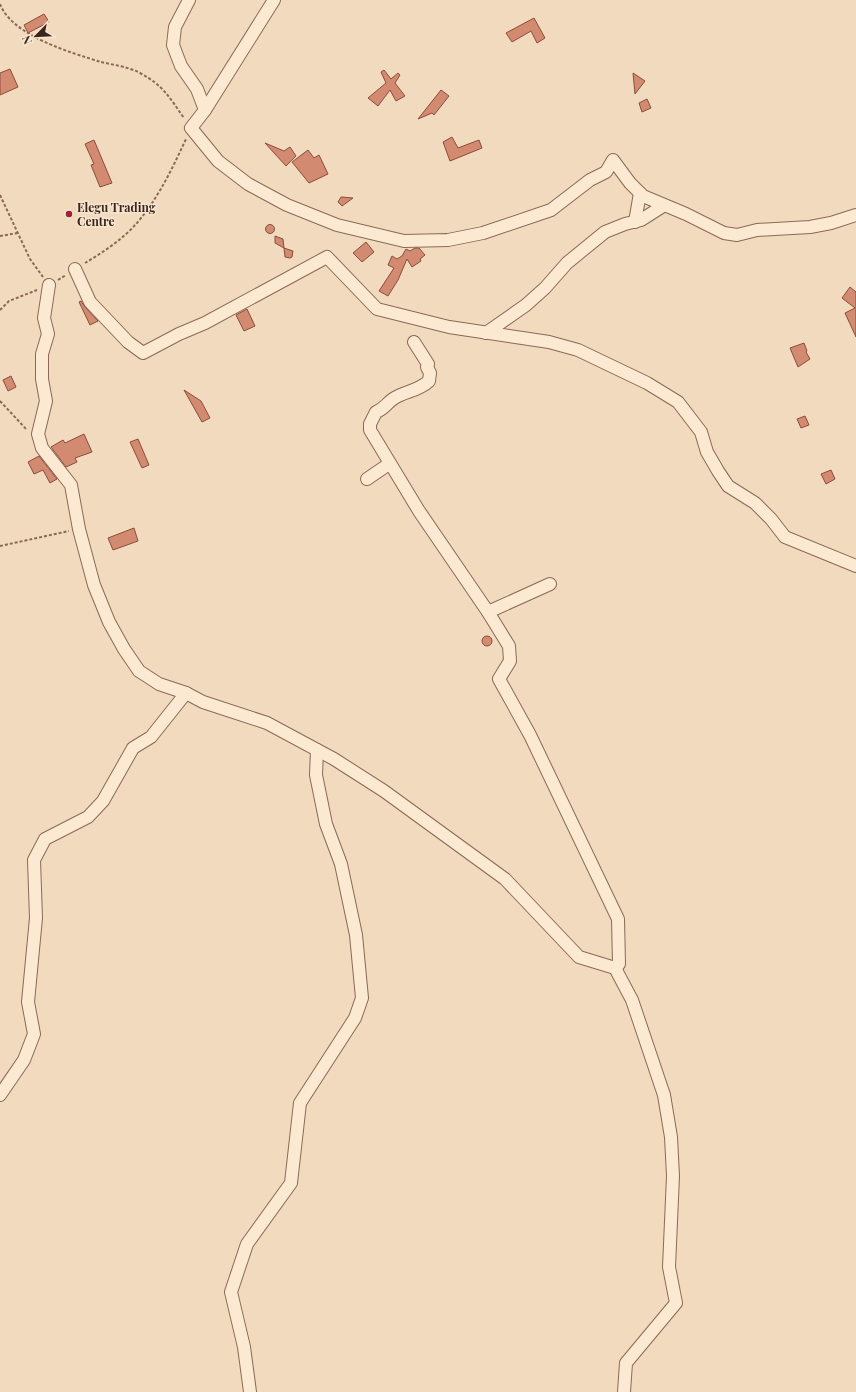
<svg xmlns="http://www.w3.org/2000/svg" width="856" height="1392" viewBox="0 0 856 1392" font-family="'Playfair Display',serif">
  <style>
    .building { fill: #d28a71; stroke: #8c4d3a }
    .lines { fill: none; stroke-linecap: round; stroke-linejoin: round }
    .minor-casing { stroke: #8b6956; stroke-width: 14 }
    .path { stroke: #8b6956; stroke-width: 2; stroke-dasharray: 3 2; stroke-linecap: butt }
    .minor { stroke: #fbe9d2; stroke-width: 12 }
    .poi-dot { fill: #9f2136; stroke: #f8e5cf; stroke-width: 1.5 }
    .labels { text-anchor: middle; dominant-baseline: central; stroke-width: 3; stroke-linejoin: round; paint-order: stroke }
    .poi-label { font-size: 12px; font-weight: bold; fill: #39251b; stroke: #f8e5cf; text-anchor: start }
  </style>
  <rect width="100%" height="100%" fill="#f1dabe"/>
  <g class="building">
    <path d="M44 14 49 22 28 33 24 25Z"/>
    <path d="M534 18 545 38 537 43 531 31 512 42 506 33Z"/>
    <path d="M10 69 18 87 0 95V73Z"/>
    <path d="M384 70 391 79 398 73 400 75 395 83 405 96 396 101 390 90 378 106 368 98 386 83 381 72Z"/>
    <path d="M633 73 645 81 635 94Z"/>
    <path d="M441 90 449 96 434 115 432 113 418 119Z"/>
    <path d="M647 99 651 108 642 112 639 103Z"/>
    <path d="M452 137 458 148 479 140 482 148 450 161 443 142Z"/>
    <path d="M94 140 112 183 100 187 91 165 94 164 85 144Z"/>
    <path d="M265 143 284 151 290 147 296 156 286 166Z"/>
    <path d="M308 150 314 158 319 155 328 174 309 183 292 162Z"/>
    <path d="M341 197H342L353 198 342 206 338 202Z"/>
    <circle cx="270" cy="229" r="4.5"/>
    <path d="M275 236 283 239 284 248 293 251 292 257 290 258 285 257 284 248 275 243Z"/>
    <path d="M366 242 374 252 362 262 353 253Z"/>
    <path d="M415 248H419L425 255 420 259 421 261 412 267 407 259 398 280 388 296 379 291 394 268 388 265 392 256 397 259 402 256 406 249 410 251Z"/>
    <path d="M850 287 856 292V337L845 313 855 308 842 298Z"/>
    <path d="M81 301 85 307 98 321 90 325 79 302Z"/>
    <path d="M247 309 255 326 244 331 236 315Z"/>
    <path d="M804 343 807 351 806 352 810 359 798 367 790 348Z"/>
    <path d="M11 376 16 387 8 391 3 380Z"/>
    <path d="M184 390 201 401 210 418 202 422Z"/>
    <path d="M805 416 809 425 801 428 797 419Z"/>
    <path d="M84 434 92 452 75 458 77 462 66 467 51 447 63 440 65 443Z"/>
    <path d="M138 439 149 465 142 468 130 442Z"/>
    <path d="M39 456 57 479 50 483 43 470 34 474 28 462Z"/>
    <path d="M831 470 835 479 826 484 821 474Z"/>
    <path d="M134 528 138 541 113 550 108 538Z"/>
    <circle cx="487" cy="641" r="5"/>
  </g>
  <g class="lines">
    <g class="minor-casing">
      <g id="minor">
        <path d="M189 0 175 27 173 45 181 66 197 89 205 110 191 128 218 161 248 184 287 205 337 225 404 241 448 240 483 233 551 210 590 180 606 172 613 160 630 183 643 196 686 214 724 233 737 235 757 230 810 227 831 223 856 215"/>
        <path d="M205 110 274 0"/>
        <path d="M635 222 640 193"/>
        <path d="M75 269 90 302 128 342 143 353 179 334 205 323 327 257 377 309 449 327 549 342 578 350 647 383 678 402 701 432 707 452 718 471 728 486 755 503 771 519 785 537 856 566"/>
        <path d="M49 285 44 318 48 334 42 354V379L46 401 38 434 42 448 71 485 79 529 94 585 109 622 124 649 139 671 159 684 186 693 203 702 267 723 334 759 384 791 505 879 579 957 615 968 632 1000 664 1095 671 1137 673 1176 669 1267 676 1303 626 1363 624 1392"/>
        <path d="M486 333 526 305 545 288 567 263 605 232 625 224 641 220 663 206"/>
        <path d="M414 342 428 364 427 367 430 373 429 381C417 392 404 391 393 399 386 404 384 409 376 412L370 424V430L419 511 488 612 509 646 510 661 499 679 530 735 618 919 619 964 615 968"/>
        <path d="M367 479 389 464"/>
        <path d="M488 612 550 584"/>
        <path d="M0 1095 24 1060 34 1034 28 1002 36 918 34 860 45 839 88 817 103 801 133 748 151 737 186 693"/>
        <path d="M250 1392 244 1347 231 1292 247 1244 291 1183 300 1103 355 1018 362 998 356 935 341 864 326 824 316 775 317 750"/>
      </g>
    </g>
    <g class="path">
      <path d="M0 4C12 36 72 53 101 62 114 65 129 67 140 73 164 86 169 97 184 118"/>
      <path d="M0 195 30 259 43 277"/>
      <path d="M0 236 18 233"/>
      <path d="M85 263C102 253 123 239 136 224 158 199 172 169 186 139"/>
      <path d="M58 280 66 275"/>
      <path d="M0 310 9 301 37 290"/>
      <path d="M0 401 27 430"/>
      <path d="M0 546 69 531"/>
    </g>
    <use href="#minor" class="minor"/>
  </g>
  <circle class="poi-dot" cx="69" cy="214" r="4"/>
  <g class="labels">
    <g class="poi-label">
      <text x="77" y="207">Elegu Trading<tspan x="77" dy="14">Centre</tspan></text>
    </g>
  </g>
  <g transform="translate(36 36) rotate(246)" stroke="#f8e5cf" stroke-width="3" paint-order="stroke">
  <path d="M0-3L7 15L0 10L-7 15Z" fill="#39251b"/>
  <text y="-6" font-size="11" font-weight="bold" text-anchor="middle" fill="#39251b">N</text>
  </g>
</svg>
